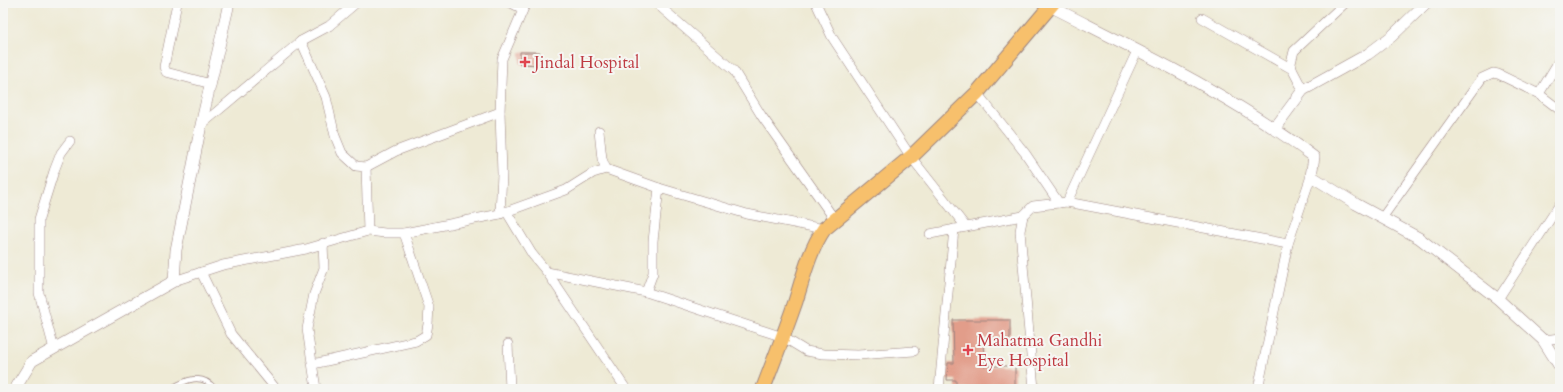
<svg xmlns="http://www.w3.org/2000/svg" width="1563" height="392" viewBox="0 0 1563 392" font-family="Cardo,serif">
  <style>
    .building { fill: #e29d8a }
    .lines { fill: none; stroke-linecap: round; stroke-linejoin: round }
    .service-casing { stroke: #9c8480; stroke-width: 6 }
    .minor-casing { stroke: #9c8480; stroke-width: 10 }
    .tertiary-casing { stroke: #9c8480; stroke-width: 12 }
    .primary-casing { stroke: #9c8480; stroke-width: 16 }
    .service { stroke: #fff; stroke-width: 4.5 }
    .minor { stroke: #fff; stroke-width: 9 }
    .tertiary { stroke: #fff; stroke-width: 11 }
    .primary { stroke: #f7c06c; stroke-width: 14 }
    .health-dot { fill: #e0444e; stroke: #f6f6f2; stroke-width: 1.5 }
    .labels { text-anchor: middle; dominant-baseline: central; stroke-width: 4; stroke-linejoin: round; paint-order: stroke }
    .health-label { font-size: 17px; fill: #be3a42; stroke: #f6f6f2; text-anchor: start }
  </style>
  <rect width="100%" height="100%" fill="#f6f6f2"/>
  <filter id="ink" filterUnits="userSpaceOnUse"><feTurbulence type="fractalNoise" baseFrequency=".025" numOctaves="2"/><feDisplacementMap in="SourceGraphic" scale="8" xChannelSelector="R" yChannelSelector="G"/><feConvolveMatrix kernelMatrix="1 2 1 2 8 2 1 2 1" color-interpolation-filters="sRGB"/></filter>
  <filter id="wash" filterUnits="userSpaceOnUse"><feTurbulence type="fractalNoise" baseFrequency=".012" numOctaves="4" result="noise"/><feDisplacementMap in="SourceGraphic" scale="16" xChannelSelector="R" yChannelSelector="G"/><feGaussianBlur stdDeviation="0.9" result="paint"/><feColorMatrix in="noise" values="0 0 0 0 0 0 0 0 0 0 0 0 0 0 0 0 0 1.4 0 .05"/><feComposite in="paint" operator="in"/></filter>
  <g filter="url(#wash)">
    <rect width="100%" height="100%" fill="#eeead5"/>
    <g id="blocks">
      <g class="building">
        <path d="M520 52H540V65L520 64Z"/>
        <path d="M953 320H1010V339H983L984 366H1015V387L956 389V380H947L948 363H954Z"/>
      </g>
    </g>
  </g>
  <g filter="url(#ink)">
    <use href="#blocks" fill-opacity="0" stroke="#9c8480" stroke-width="1"/>
    <g class="lines">
      <g class="service-casing">
        <path id="service" d="M170 389C185 380 202 372 215 389"/>
      </g>
      <g class="minor-casing">
        <g id="minor">
          <path d="M177 3 164 67 166 72 211 84"/>
          <path d="M511 3 523 9"/>
          <path d="M656 3 734 71 761 115 835 220"/>
          <path d="M816 3 832 37 911 157 966 227"/>
          <path d="M1202 18 1292 69"/>
          <path d="M301 41 326 97 335 136 342 153 356 166 366 167 368 231"/>
          <path d="M1303 90 1292 69 1291 63 1294 51 1345 3"/>
          <path d="M977 93 1025 153 1059 203"/>
          <path d="M1539 94 1560 59"/>
          <path d="M201 125 301 41 329 26 356 3"/>
          <path d="M366 167 396 151 500 112"/>
          <path d="M606 169 659 188 747 214 824 229"/>
          <path d="M1067 202 1137 51"/>
          <path d="M506 211 532 254 547 272 626 389"/>
          <path d="M500 214 502 174 500 112 502 59 526 3"/>
          <path d="M1382 218 1482 78 1493 73 1498 74 1539 94 1560 110"/>
          <path d="M930 234 1023 216"/>
          <path d="M201 272 231 334 276 389"/>
          <path d="M547 272 646 292 783 337 806 351 823 354 858 355 914 351"/>
          <path d="M174 281 223 265 306 249 368 231 385 233H404L500 214 566 190 593 173 606 169 602 159 599 131"/>
          <path d="M646 292 653 273V241L659 188"/>
          <path d="M1498 299 1560 204"/>
          <path d="M1543 340 1560 338"/>
          <path d="M508 344 510 389"/>
          <path d="M54 349 39 293V219L54 171 61 153 70 141"/>
          <path d="M313 364 416 341 426 335 428 324 429 307 404 233"/>
          <path d="M316 389 307 329 314 294 324 268 323 243"/>
          <path d="M939 389 954 229"/>
          <path d="M1034 389 1020 231 1023 216 1033 206 1067 202 1288 244"/>
          <path d="M1258 389 1288 244 1311 176"/>
        </g>
      </g>
      <g class="tertiary-casing">
        <g id="tertiary">
          <path d="M1050 6C1140 52 1234 96 1314 157L1311 176 1356 204 1419 238 1498 299 1543 340 1560 367"/>
          <path d="M1274 129 1303 90 1368 54 1392 36 1426 3"/>
          <path d="M15 389 32 361 174 281 176 250 201 125 229 3"/>
        </g>
      </g>
      <g class="primary-casing">
        <path id="primary" d="M763 389C774 360 785 332 795 303 803 278 809 251 824 229L911 157 977 93 1053 3"/>
      </g>
      <use href="#service" class="service"/>
      <use href="#minor" class="minor"/>
      <use href="#tertiary" class="tertiary"/>
      <use href="#primary" class="primary"/>
    </g>
  </g>
  <g class="health-dot">
    <path d="M523 56h4v4h4v4h-4v4h-4v-4h-4v-4h4z"/>
    <path d="M966 344h4v4h4v4h-4v4h-4v-4h-4v-4h4z"/>
  </g>
  <g class="labels">
    <g class="health-label">
      <text x="534" y="62">Jindal Hospital</text>
      <text x="977" y="340">Mahatma Gandhi<tspan x="977" dy="20">Eye Hospital</tspan></text>
    </g>
  </g>
  <rect width="1563" height="392" fill="none" stroke="#f6f6f2" stroke-width="16"/>
</svg>
